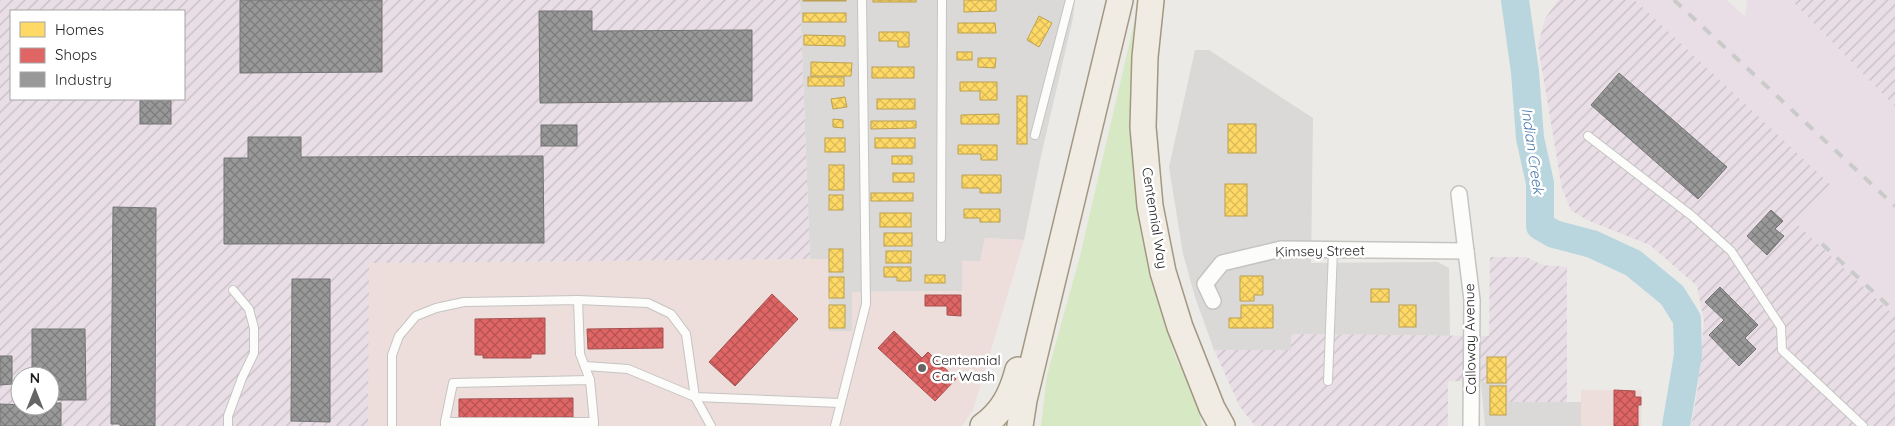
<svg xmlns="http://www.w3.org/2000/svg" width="1895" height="426" viewBox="0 0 1895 426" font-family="Quicksand,sans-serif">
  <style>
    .residential { fill: #dad9d7 }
    .commercial { fill: #eddedb }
    .industrial { fill: url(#industrial-furrows); fill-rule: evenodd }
    .railway { fill: #e9dee5 }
    .grass { fill: #d7e9c4 }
    .homes { fill: url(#homes-cross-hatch); stroke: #bba150 }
    .shops { fill: url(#shops-cross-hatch); stroke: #a65050 }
    .industry { fill: url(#industry-cross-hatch); stroke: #747474 }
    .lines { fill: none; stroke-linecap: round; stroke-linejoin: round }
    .river { stroke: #b9d6df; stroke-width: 28 }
    .service-casing { stroke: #c4c4c2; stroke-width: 10 }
    .minor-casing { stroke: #c4c4c2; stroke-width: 18 }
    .primary-casing { stroke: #a29882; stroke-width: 28 }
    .service { stroke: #fcfcfb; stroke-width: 8 }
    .minor { stroke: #fcfcfb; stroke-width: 15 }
    .primary { stroke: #f0ebe3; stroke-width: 25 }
    .rail { stroke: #cacac9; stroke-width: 4; stroke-dasharray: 10 10; stroke-linecap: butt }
    .poi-dot { fill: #656563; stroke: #fff; stroke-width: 2 }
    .labels { text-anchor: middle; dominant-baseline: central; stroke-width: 5; stroke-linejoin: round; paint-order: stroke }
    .street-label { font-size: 14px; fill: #1d1d1d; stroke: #fff }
    .poi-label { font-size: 14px; fill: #1d1d1d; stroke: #fff; text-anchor: start }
    .water-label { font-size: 15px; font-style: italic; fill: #4a79ac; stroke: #fff }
  </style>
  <defs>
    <pattern id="industrial-furrows" width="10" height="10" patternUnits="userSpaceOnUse" patternTransform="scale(1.25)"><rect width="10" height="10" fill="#e9dee5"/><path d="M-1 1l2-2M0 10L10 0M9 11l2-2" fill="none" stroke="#c7bec4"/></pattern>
    <pattern id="homes-cross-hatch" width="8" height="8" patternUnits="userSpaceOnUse" patternTransform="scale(1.25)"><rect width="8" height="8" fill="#ffd966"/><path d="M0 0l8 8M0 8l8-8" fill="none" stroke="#daba58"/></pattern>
    <pattern id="shops-cross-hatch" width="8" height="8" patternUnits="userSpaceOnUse" patternTransform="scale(1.25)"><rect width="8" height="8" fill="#e06666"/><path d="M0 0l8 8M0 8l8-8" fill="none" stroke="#b55353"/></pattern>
    <pattern id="industry-cross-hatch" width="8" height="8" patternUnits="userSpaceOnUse" patternTransform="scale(1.25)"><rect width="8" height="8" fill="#999"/><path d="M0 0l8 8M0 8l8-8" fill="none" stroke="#7c7c7c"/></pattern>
  </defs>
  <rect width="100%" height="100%" fill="#ebeae6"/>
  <g class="residential">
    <path d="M800 0H1075L1073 18 1041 156 1024 240 985 238 980 262 962 261V291L853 292 852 331H829L828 260 810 259Z"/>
    <path d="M1195 50H1209L1313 118 1311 263 1438 262 1449 268 1450 336 1292 334V350H1214L1195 297 1183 254 1169 167Z"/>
    <path d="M1481 382H1508L1509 402H1581V426H1485Z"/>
  </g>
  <g class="commercial">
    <path d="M985 238 1024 240 973 410 962 426H368V263L828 259 829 331H852V292L962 291V261H980Z"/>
    <path d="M1581 390H1642L1641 426H1581Z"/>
  </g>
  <g class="industrial">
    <path d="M0 0H800L810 259 369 263 368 426H0ZM11 11H184V99H11ZM20 376H50V406H20Z"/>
    <path d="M1558 0H1635L1832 185 1797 224 1895 316V426H1691L1698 387 1704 322 1697 286 1650 245 1587 220 1571 210 1562 189 1538 45 1545 19Z"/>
    <path d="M1791 0H1895V107Z"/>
    <path d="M1490 257H1526L1543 265 1567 267V402H1509L1508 382 1448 381V426H1255L1240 407 1214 350H1291V334L1489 336Z"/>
  </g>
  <path class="railway" d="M1635 0H1727L1745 17 1747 0H1791L1895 107V316L1797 224 1831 185Z"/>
  <path class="grass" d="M1135 19 1133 115 1140 213 1158 298 1175 356 1198 405 1202 426H1041L1047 375 1080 256Z"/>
  <g class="homes">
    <rect x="803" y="0" width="43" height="1"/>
    <rect x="873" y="0" width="43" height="2"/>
    <path d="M964 0H996V11L964 12Z"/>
    <rect x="803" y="13" width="43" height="9"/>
    <path d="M1039 16 1052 23 1039 47 1027 40Z"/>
    <path d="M958 23H995L996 33H958Z"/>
    <path d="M879 32H909V47H898V41H879Z"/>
    <path d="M804 35 845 36V46L804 45Z"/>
    <rect x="957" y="52" width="15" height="8"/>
    <path d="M978 58H996L995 68 978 67Z"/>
    <path d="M811 62 852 63 851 76H811Z"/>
    <rect x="872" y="67" width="42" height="11"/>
    <rect x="808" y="77" width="36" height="9"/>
    <path d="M960 82H997V100H980V91H960Z"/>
    <rect x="1017" y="96" width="10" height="48"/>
    <path d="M845 97 847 107 833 109 831 99Z"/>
    <rect x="877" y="99" width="38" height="10"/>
    <path d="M999 114V124H961V115Z"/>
    <path d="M833 119 843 120V128L833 127Z"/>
    <path d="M871 121H916V128L871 129Z"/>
    <rect x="1228" y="124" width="28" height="29"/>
    <rect x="825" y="138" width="20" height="14"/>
    <rect x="875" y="138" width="40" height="10"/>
    <path d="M958 145H997V160H981V154H958Z"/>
    <rect x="892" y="156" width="20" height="8"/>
    <rect x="829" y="165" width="15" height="25"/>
    <rect x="893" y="173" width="21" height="9"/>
    <path d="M962 175H1001V193H980V188H962Z"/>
    <rect x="1225" y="184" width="22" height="32"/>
    <rect x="871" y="193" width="42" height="8"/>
    <rect x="829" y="195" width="14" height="15"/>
    <path d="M964 209H1000V222H980V218H964Z"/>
    <rect x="880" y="213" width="31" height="14"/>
    <rect x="884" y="233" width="28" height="13"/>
    <rect x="829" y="249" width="14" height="23"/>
    <rect x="886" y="251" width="25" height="12"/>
    <path d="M884 267H911V281H897V277H884Z"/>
    <rect x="925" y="275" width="20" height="8"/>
    <path d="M1240 276H1263V295H1254V301H1240Z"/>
    <rect x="829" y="277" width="15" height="21"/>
    <rect x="1371" y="289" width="18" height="13"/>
    <rect x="829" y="305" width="16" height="23"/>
    <path d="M1241 305H1273V328H1229V318H1241Z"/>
    <rect x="1399" y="305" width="17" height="22"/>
    <rect x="1487" y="357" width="19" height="26"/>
    <rect x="1490" y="386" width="16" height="29"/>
  </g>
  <g class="shops">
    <path d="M772 294 798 319 735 386 709 362Z"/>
    <path d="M925 295H961V316L947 315V306H925Z"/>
    <path d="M545 318V354H531V358H483V355H475V319Z"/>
    <path d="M663 328V348L588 349 587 329Z"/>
    <path d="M894 331 922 358 928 352 956 379 935 401 878 348Z"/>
    <path d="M1614 390 1635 391V397H1641V405H1638V426H1614Z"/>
    <path d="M573 398V417L459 418V399Z"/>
  </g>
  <g class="industry">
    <path d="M240 0H382V72L240 73Z"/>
    <path d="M539 11H592V31L752 30V101L540 103Z"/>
    <path d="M1619 73 1727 167 1698 199 1591 105Z"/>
    <rect x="140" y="100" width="31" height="24"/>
    <rect x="541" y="125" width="36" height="21"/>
    <path d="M248 137H301V157L543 156 544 243 224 244V158H248Z"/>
    <path d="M113 207 156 208 155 426H120V424H111Z"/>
    <path d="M1771 210 1783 221 1775 229 1784 236 1767 255 1747 236Z"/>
    <path d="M292 279H330V422L291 421Z"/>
    <path d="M1720 287 1758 325 1745 338 1756 349 1739 366 1709 335 1724 320 1705 302Z"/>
    <path d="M32 329H85L86 400H50V376H32Z"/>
    <path d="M0 356H12V384L0 385Z"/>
    <path d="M50 403H61V426H0V404L50 406Z"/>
  </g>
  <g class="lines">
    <path class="river" d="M1515 0 1525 72 1530 138 1540 183V226L1554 234 1592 244 1633 263 1672 295 1687 319 1688 355 1676 426"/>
    <g class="service-casing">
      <g id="service">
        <path d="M1035 135 1070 0"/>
        <path d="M1588 136 1692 216 1731 251 1781 327 1782 350 1863 426"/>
        <path d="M941 238 942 0"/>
        <path d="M578 300 648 303 671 314 686 334 695 397 711 426"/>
        <path d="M585 366 628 369 695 397 840 403"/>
        <path d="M1328 381 1333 250"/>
        <path d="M445 422 453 383 590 380 594 422"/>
        <path d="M228 426V416L242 378 254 353V328L249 309 233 290"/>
        <path d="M392 426V355L399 336 416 316 436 308 464 302 578 300 580 354 590 380"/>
        <path d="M445 426V422H594V424"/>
        <path d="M835 426 866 304 862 0"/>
      </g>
    </g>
    <g class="minor-casing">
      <g id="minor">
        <path d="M1459 194 1472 300 1471 426"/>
        <path d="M1213 301 1205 284 1222 263 1281 249 1466 251"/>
      </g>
    </g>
    <g class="primary-casing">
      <g id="primary">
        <path d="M1151 0 1145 57 1143 127 1150 206 1163 272 1180 327 1212 408 1222 426"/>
        <path d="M983 426C1003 412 1012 393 1018 370"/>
        <path d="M1020 426 1024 400 1120 0"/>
      </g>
    </g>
    <use href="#service" class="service"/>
    <use href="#minor" class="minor"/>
    <use href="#primary" class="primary"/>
    <g class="rail">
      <path d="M1674 0 1895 206"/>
      <path d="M1822 244 1895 312"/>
    </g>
  </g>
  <circle class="poi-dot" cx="922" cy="368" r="5"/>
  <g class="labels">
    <g class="street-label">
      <text transform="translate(1155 218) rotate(81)">Centennial Way</text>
      <text transform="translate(1320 251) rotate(-1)">Kimsey Street</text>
      <text transform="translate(1470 339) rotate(-91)">Calloway Avenue</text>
    </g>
    <g class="poi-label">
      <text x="932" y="360">Centennial<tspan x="932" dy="16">Car Wash</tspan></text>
    </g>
    <g class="water-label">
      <text transform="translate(1533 151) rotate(82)">Indian Creek</text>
    </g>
  </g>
  <rect x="10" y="10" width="175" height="90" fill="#ffffff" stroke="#a5a5a5"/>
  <rect x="20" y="22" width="25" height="15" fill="#ffd966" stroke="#a5a5a5"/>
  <text x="55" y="35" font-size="15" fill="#1d1d1d">Homes</text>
  <rect x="20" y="48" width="25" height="15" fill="#e06666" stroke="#a5a5a5"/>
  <text x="55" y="60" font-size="15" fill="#1d1d1d">Shops</text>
  <rect x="20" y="72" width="25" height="15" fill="#999999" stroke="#a5a5a5"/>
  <text x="55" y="85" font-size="15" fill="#1d1d1d">Industry</text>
  <g transform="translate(35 391)"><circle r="24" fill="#ffffff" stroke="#a5a5a5"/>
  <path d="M0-4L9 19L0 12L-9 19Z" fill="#656563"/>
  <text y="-8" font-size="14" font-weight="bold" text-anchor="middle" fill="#1d1d1d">N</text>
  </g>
</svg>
